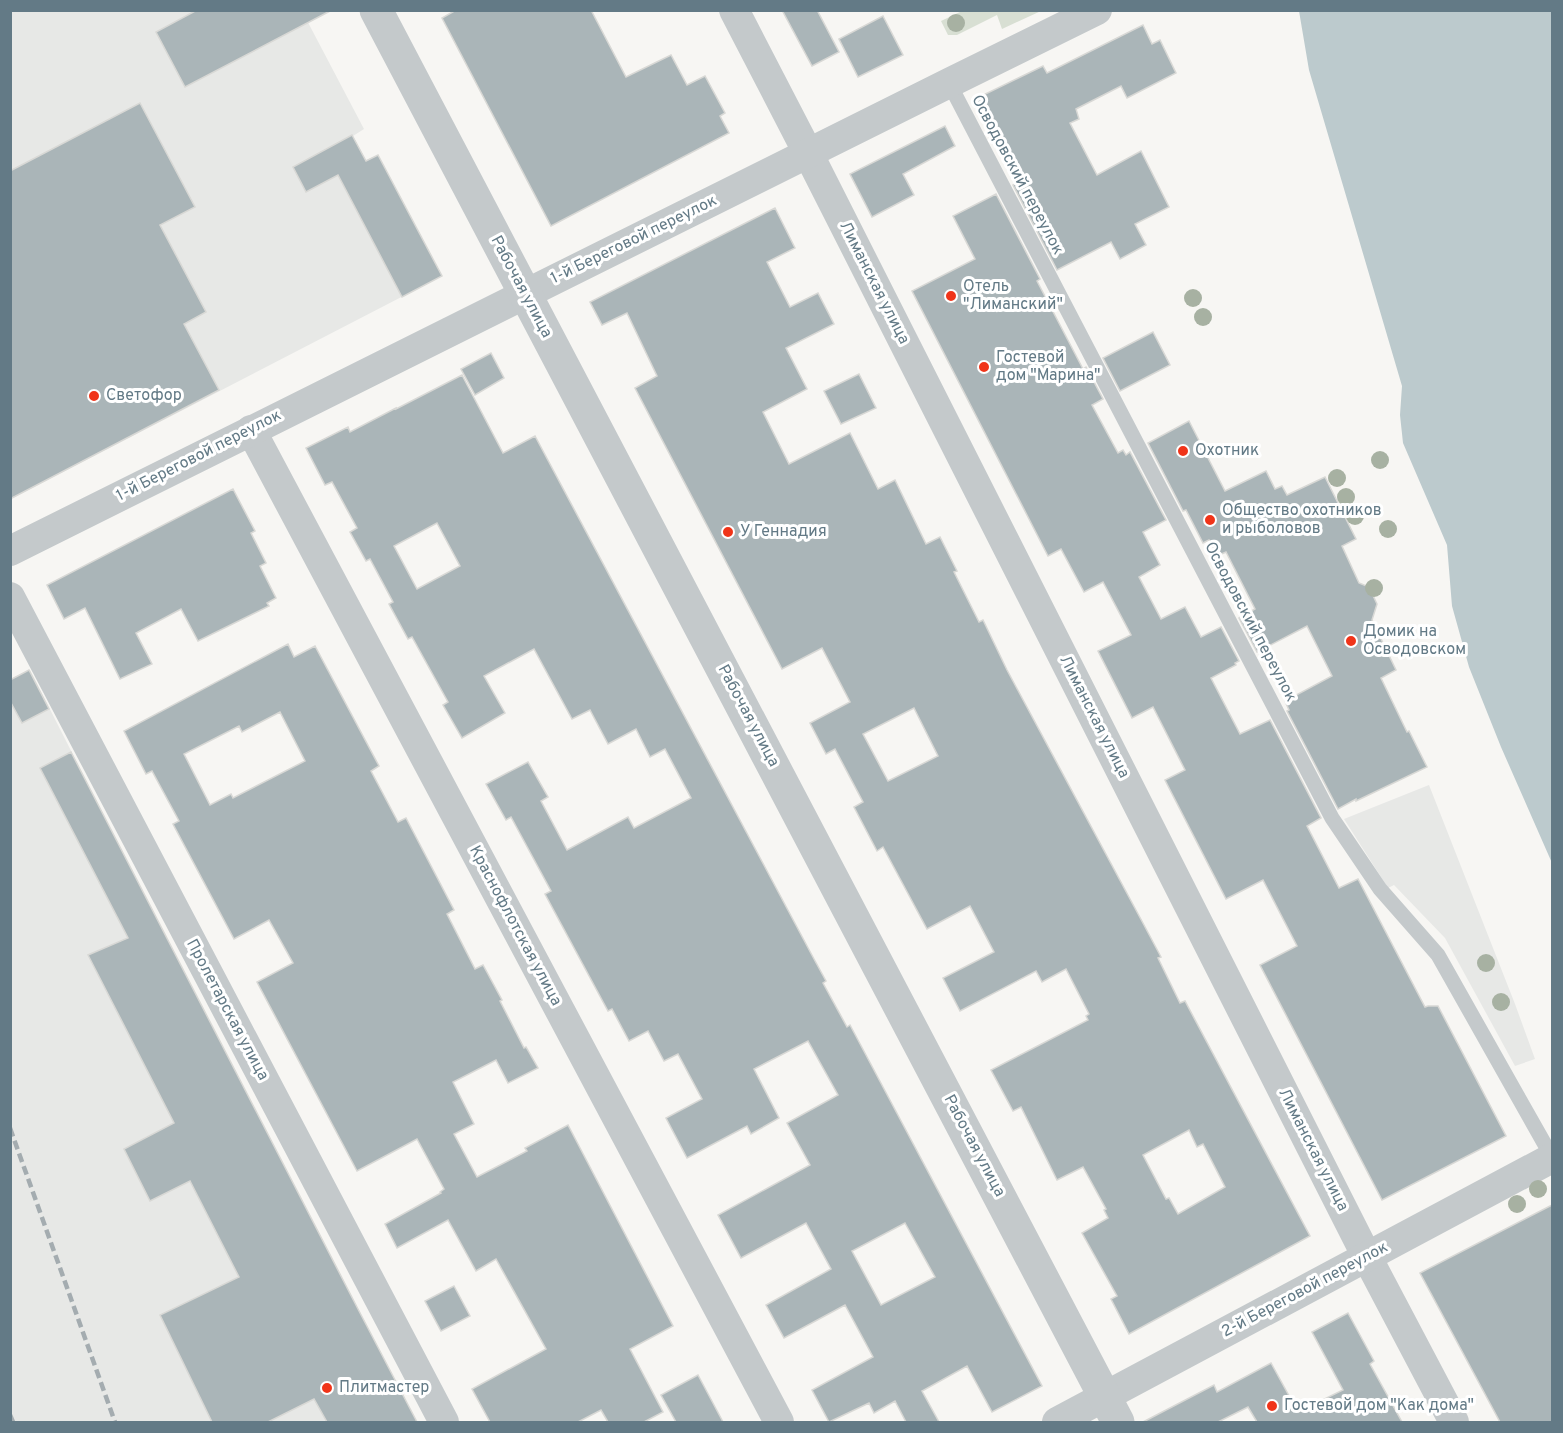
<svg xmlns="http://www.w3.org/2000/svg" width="1563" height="1433" viewBox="0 0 1563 1433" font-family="Overpass,sans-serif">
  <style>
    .built { fill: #e7e8e6 }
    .green { fill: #d8dfd3 }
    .water { fill: #bccacd }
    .building { fill: #aab5b8; stroke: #d8d8d5; stroke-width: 1.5; fill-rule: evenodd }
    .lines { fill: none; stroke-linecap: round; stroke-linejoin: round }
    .service { stroke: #c4c9cb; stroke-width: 15 }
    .minor { stroke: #c4c9cb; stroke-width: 30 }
    .tertiary { stroke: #c4c9cb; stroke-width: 33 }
    .rail { stroke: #a4acb0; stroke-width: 4.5; stroke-dasharray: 9 4.5; stroke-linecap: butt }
    .tree { fill: #a7b1a2 }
    .poi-dot { fill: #f03419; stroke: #fff; stroke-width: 2 }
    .labels { text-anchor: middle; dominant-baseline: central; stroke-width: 6; stroke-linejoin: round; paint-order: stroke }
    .street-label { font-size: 16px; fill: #637a86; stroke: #fff }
    .poi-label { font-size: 16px; fill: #637a86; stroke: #fff; text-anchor: start }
  </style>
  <rect width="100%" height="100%" fill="#f7f6f3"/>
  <g class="built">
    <path d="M11 11H302L364 129 353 136 366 160 378 155 442 276 11 499Z"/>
    <path d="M30 670 158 922 417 1422H11L10 680Z"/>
    <path d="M1429 785 1515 1004 1535 1059 1515 1066 1445 938 1394 885 1388 888 1344 819Z"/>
  </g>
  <path class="green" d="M962 11V10L1041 11 1002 29 997 15 957 35H948L941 21Z"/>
  <path class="water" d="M1299 11H1552V863L1501 747 1469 667 1452 606 1447 545 1403 443 1400 415 1402 386 1309 70Z"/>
  <g class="building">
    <path d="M197 10H332L185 87 156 32Z"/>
    <path d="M456 10H591L626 77 671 55 687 85 705 76 725 113 720 116 729 133 551 226 442 18Z"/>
    <path d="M782 10H817L839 52 812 66Z"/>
    <path d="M883 16 903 55 858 77 839 39Z"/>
    <path d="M1143 25 1152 44 1160 40 1176 73 1127 98 1121 86 1076 109 1079 119 1070 123 1097 175 1141 151 1169 207 1135 224 1146 245 1120 259 1111 242 1057 270 1013 185 1017 183 975 99 1043 66 1047 73Z"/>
    <path d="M140 103 195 207 160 225 206 312 184 324 219 390 10 499V171Z"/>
    <path d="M945 126 955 146 903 174 914 195 872 217 850 174Z"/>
    <path d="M352 135 366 161 378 155 442 276 402 297 338 175 306 192 293 167Z"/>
    <path d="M996 194 1040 279 1037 281 1083 369 1086 367 1103 399 1092 405 1118 453 1123 450 1126 455 1130 452 1166 520 1143 532 1160 565 1139 577 1161 619 1185 607 1201 637 1221 627 1239 661 1235 663 1236 665 1211 678 1240 734 1270 720 1321 818 1307 826 1339 888 1358 879 1425 1007 1428 1006H1438L1506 1136 1382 1200 1260 965 1297 946 1263 880 1226 899 1165 780 1185 770 1153 707 1132 718 1098 651 1131 635 1103 582 1084 592 1061 549 1048 556 912 291 975 259 953 216Z"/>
    <path d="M775 208 795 248 767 262 790 307 818 293 834 324 786 348 807 389 763 412 789 464 850 433 878 489 895 480 926 544 940 537 957 571 954 572 979 622 983 620 1007 670 1144 925 1161 957 1158 958 1180 1003 1185 1001 1310 1236 1129 1334 1111 1299 1117 1296 1082 1233 1108 1218 1104 1210 1106 1209 1083 1167 1057 1180 1021 1107 1013 1111 991 1070 1088 1020 1086 1016 1089 1014 1066 969 1042 982 1036 971 960 1011 943 978 994 952 970 906 927 929 883 847 877 851 854 807 863 802 835 749 826 754 810 723 850 702 822 648 782 669 635 388 657 376 627 313 602 325 590 302ZM914 708 938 756 888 781 863 734ZM1189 1130 1197 1147 1203 1144 1225 1187 1178 1214 1169 1198 1166 1199 1143 1155Z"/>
    <path d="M1153 332 1170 365 1120 391 1103 358Z"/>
    <path d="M491 353 504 378 475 395 461 369Z"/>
    <path d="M859 374 876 408 841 424 824 391Z"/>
    <path d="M462 375 503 453 535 436 814 959 826 981 823 983 847 1027 850 1025 1042 1386 992 1412 967 1366 922 1391 939 1422H906L895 1401 874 1413 869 1403 829 1422 812 1390 873 1357 845 1305 784 1338 766 1305 831 1269 806 1223 741 1258 718 1215 810 1165 787 1123 838 1095 808 1041 754 1069 779 1118 751 1134 747 1126 687 1158 666 1118 702 1099 678 1054 664 1061 648 1031 629 1041 612 1009 608 1011 545 894 551 891 511 817 506 820 486 784 528 762 548 797 541 801 567 850 628 817 634 828 691 798 665 749 650 757 636 729 608 744 590 710 572 719 534 649 484 676 505 713 462 738 443 705 448 702 412 637 408 639 389 604 393 602 370 559 366 561 350 532 357 528 332 482 325 485 306 448 348 427 350 432 396 408V409ZM437 523 460 566 417 589 394 546ZM905 1223 935 1277 881 1305 852 1251Z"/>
    <path d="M1189 421 1225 491 1266 471 1275 489 1282 486 1287 495 1325 477 1356 539 1342 546 1359 583 1369 587 1377 604 1372 620 1396 670 1381 678 1407 732 1409 731 1427 767 1356 801V799L1338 809 1287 711 1289 710 1285 701 1332 676 1307 626 1257 652 1239 618 1255 609 1226 552 1217 556 1209 540 1203 543 1186 510 1183 511 1148 443Z"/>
    <path d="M233 489 255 531 251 533 266 563 260 566 276 598 267 603 269 606 198 641 181 609 136 633 152 664 120 679 85 608 64 619 47 585Z"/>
    <path d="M288 644 294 657 315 646 379 766 371 771 398 822 406 818 454 910 447 914 475 969 483 965 502 1000 500 1001 524 1048 526 1047 538 1068 508 1083 496 1060 453 1082 474 1124 454 1134 477 1177 527 1151 525 1148 568 1125 673 1326 630 1349 663 1412 644 1422H608L601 1410 578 1422H490L472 1389 546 1349 496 1259 476 1271 448 1220 397 1248 385 1224 441 1193 440 1192 444 1189 417 1139 357 1171 257 982 293 963 269 920 234 939 173 824 179 821 152 771 146 774 124 731ZM280 712 305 761 233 798 231 794 210 805 184 754 239 726 242 732Z"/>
    <path d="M29 670 49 709 22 723 10 701V680Z"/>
    <path d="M71 752 359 1311 417 1422H327L314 1399 268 1422H212L160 1315 239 1277 190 1181 150 1201 124 1149 174 1123 88 955 128 938 40 768Z"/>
    <path d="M1552 1205V1422H1500L1420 1273Z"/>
    <path d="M454 1286 470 1316 441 1331 425 1301Z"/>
    <path d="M1348 1313 1374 1361 1370 1364 1402 1422H1257L1248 1407 1218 1422H1143L1214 1385 1217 1392 1271 1363 1298 1412 1343 1390 1312 1332Z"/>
    <path d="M698 1375 723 1422H676L661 1395Z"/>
  </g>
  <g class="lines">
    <path class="service" d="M949 83 1332 818 1380 889 1438 955 1552 1157"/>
    <g class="minor">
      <path d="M734 10 808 153 1367 1257 1454 1422"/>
      <path d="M251 430 779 1422"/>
      <path d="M10 551 949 83 1097 10"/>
      <path d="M10 597 444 1422"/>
      <path d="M1057 1422 1552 1158"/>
    </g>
    <path class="tertiary" d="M376 10C623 482 875 950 1118 1422"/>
    <g class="rail">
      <path d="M10 1128 115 1422"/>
      <path d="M10 1415 13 1422"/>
    </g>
  </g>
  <g class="tree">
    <circle cx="956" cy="23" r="9"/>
    <circle cx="1193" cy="298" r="9"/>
    <circle cx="1203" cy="317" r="9"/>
    <circle cx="1380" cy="460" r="9"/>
    <circle cx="1337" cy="478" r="9"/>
    <circle cx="1346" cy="497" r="9"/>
    <circle cx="1355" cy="516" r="9"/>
    <circle cx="1388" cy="529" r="9"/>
    <circle cx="1374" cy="588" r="9"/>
    <circle cx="1486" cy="963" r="9"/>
    <circle cx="1501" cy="1002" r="9"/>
    <circle cx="1538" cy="1189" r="9"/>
    <circle cx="1517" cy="1204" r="9"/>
  </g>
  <g class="poi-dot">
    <circle cx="951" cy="296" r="6"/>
    <circle cx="984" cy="367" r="6"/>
    <circle cx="94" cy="396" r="6"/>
    <circle cx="1183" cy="451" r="6"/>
    <circle cx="1210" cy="520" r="6"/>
    <circle cx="728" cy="532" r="6"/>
    <circle cx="1351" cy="641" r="6"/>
    <circle cx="327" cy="1388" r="6"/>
    <circle cx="1272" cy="1406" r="6"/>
  </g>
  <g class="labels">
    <g class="street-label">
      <text transform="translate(1017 175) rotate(62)">Осводовский переулок</text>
      <text transform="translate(634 240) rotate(-26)">1-й Береговой переулок</text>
      <text transform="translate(874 283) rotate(63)">Лиманская улица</text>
      <text transform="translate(521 287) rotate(62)">Рабочая улица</text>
      <text transform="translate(199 456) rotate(-27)">1-й Береговой переулок</text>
      <text transform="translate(1250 622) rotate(62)">Осводовский переулок</text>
      <text transform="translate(748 716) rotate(62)">Рабочая улица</text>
      <text transform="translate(1094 717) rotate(63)">Лиманская улица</text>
      <text transform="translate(515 926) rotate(62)">Краснофлотская улица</text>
      <text transform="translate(227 1010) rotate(62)">Пролетарская улица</text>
      <text transform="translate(974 1146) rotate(62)">Рабочая улица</text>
      <text transform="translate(1313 1150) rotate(63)">Лиманская улица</text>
      <text transform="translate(1305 1290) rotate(-28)">2-й Береговой переулок</text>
    </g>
    <g class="poi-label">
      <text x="963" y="287">Отель<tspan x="963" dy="18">"Лиманский"</tspan></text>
      <text x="996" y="358">Гостевой<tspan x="996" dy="18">дом "Марина"</tspan></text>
      <text x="106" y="396">Светофор</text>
      <text x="1195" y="451">Охотник</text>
      <text x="1222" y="511">Общество охотников<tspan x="1222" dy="18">и рыболовов</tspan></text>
      <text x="740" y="532">У Геннадия</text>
      <text x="1363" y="632">Домик на<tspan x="1363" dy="18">Осводовском</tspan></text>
      <text x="339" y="1388">Плитмастер</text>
      <text x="1284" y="1406">Гостевой дом "Как дома"</text>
    </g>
  </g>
  <rect width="1563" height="1433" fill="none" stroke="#637a86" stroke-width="24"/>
</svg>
